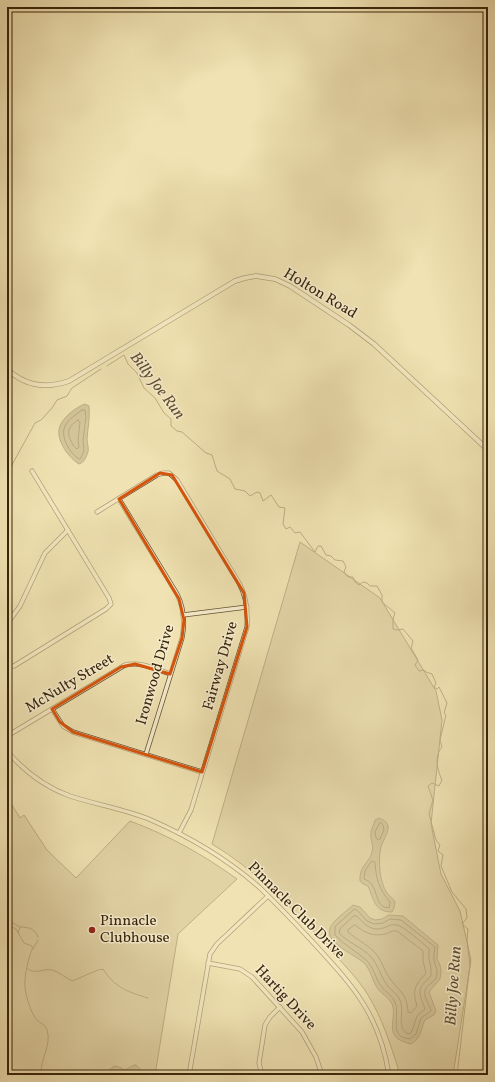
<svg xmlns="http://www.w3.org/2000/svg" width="495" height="1082" viewBox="0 0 495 1082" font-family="Vollkorn,serif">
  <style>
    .green { fill: #d1c295; stroke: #847250 }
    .water { fill: #b1a179; stroke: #816f4d }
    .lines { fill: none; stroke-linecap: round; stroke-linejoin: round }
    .shore { stroke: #746242; stroke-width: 1 }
    .stream { stroke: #816f4d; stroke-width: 1 }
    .minor-casing { stroke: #665334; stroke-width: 5 }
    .tertiary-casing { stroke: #665334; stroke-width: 5.5 }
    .minor { stroke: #f5eccd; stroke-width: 3.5 }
    .tertiary { stroke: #f5eccd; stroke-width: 4 }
    .marked { fill: none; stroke: #d6540c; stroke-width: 3; stroke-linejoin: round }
    .poi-dot { fill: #8f2418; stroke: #f5eccd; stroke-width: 1.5 }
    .labels { text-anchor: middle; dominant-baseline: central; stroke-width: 3; stroke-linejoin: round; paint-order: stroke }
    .street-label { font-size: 15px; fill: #38230a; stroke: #f5eccd }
    .poi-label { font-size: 15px; fill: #38230a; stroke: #f5eccd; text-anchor: start }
    .water-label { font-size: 16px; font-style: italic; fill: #624f31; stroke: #f5eccd }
  </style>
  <rect width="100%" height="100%" fill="#f0e2b2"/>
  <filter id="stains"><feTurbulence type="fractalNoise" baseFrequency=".005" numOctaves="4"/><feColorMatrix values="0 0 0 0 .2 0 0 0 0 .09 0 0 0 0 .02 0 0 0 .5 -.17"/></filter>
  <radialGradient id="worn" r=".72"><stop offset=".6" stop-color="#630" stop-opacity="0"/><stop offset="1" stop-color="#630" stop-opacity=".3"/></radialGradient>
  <g class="green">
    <path d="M300 542 380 598 436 691 442 720 431 824 441 874 460 911 471 960 453 1075H398V1068C390 1043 382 1018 368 995 357 977 341 962 327 946 292 908 257 871 212 844Z"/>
    <path d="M7 797 20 818 24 815 47 850 76 878 130 821C170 836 202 854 237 879L178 934 155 1075H7Z"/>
  </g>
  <g class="water">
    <path d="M85 404 89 406C90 417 88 427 87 439 87 443 89 448 88 452 86 457 85 462 79 464 70 459 57 442 59 430 60 419 76 407 85 404Z"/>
    <path d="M379 818C383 820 387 821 388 826 389 832 383 840 381 847 378 860 379 881 387 893 389 896 393 898 395 902L394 908 392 912C374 912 374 899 368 886L363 884 360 881C359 865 369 864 372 852 374 845 370 839 371 833 371 829 374 825 375 820Z"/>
    <path d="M353 905 360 907 370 918 375 920 382 919 389 915 403 916 438 945 437 959 440 965 441 972 440 979 429 992 436 1011 434 1015 425 1020C420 1031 422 1037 411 1044 379 1037 400 1017 391 1002 388 997 382 994 378 989 372 981 371 969 363 962 354 955 337 947 331 938 329 935 329 929 331 926 334 920 348 910 353 905Z"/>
    <path d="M134 1065H136L140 1069 141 1073 140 1075H107L109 1070 114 1066 119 1067 125 1070Z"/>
  </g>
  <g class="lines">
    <g class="shore">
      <path d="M82 410H85L86 417 83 440 84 450 81 458 79 459C74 456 70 451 67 445 58 427 68 420 82 410Z"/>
      <path d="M78 420 80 422 78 440 79 447 77 449C74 447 73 445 71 441 66 431 69 426 78 420Z"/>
      <path d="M381 823 383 825 384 830 380 839 378 840 376 838 375 832 379 824Z"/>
      <path d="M372 861 375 862C376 879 379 889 390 902L389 908C376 908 378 893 372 885 370 882 367 880 364 879L365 871Z"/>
      <path d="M355 909 358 911 367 921 374 924 383 923 390 919 401 920 435 947C435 951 433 955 434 960 435 966 439 971 436 978 433 983 427 985 425 990 423 997 430 1005 431 1011L421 1018 416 1034 410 1039C387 1037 401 1015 395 1002 392 995 385 992 381 986 375 978 374 967 366 960 356 951 344 945 335 935V927Z"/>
      <path d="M354 916H357C365 925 373 933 386 927 390 925 392 924 397 925 403 926 424 944 429 949V959L431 968V975C429 979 427 980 424 983 416 991 422 1000 425 1009L417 1016 412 1031 410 1034 406 1033C396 1024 406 1010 399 998 395 992 388 988 385 982 380 974 378 965 371 957 362 947 348 943 339 933L340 929Z"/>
      <path d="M355 925C364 932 372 937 385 934 390 933 392 930 397 931L423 951V961L426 973C415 986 412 989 417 1006L411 1013 408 1012C407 994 401 993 391 980 385 973 383 963 377 955 370 946 357 940 348 932V930Z"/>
    </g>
    <g class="stream">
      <path d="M107 366 124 355 128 364 137 373 144 388 155 398 164 413 171 419V426L177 431 182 432 206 453 212 455 217 471 230 479 235 489 245 491 250 496 257 492 260 493 263 501 271 495 279 507 285 508 283 524 286 529 290 527 295 533 300 532 315 552 318 546H321L326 555 331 556 335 560 343 561 346 567 344 572 348 577H353L355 582 359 585 363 582 367 583 370 586H377L382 595V602L395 613 393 619V629L397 630 403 629 413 641 411 648 418 660 415 665 419 671 424 670 426 672 432 674 436 683 434 687 437 689 439 687 447 703 444 713 446 715 440 740 442 747C434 756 437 769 442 780L439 786 432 783 428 786 433 800 429 814 436 840 440 845 438 851 443 855 441 866 452 892 466 909 467 918 462 924 468 929 467 940 470 965 457 1075"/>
      <path d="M7 475 10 471 13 463 35 423 41 420 52 408 57 400 67 396 72 388 101 369"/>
      <path d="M7 923 11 922 20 927 18 933"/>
      <path d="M7 924 16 929 24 943 32 946C33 950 31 951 30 955 27 965 24 978 25 988 26 996 31 1014 37 1020 40 1023 46 1025 47 1030 52 1045 40 1059 41 1075"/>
      <path d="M20 927C27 927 35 928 38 937"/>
      <path d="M33 949 38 940"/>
      <path d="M28 969C36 975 43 968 52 970 59 972 66 978 72 981L98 970 103 969C115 988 128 992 148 998"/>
    </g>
    <g class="minor-casing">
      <g id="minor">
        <path d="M7 8 8 7"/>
        <path d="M119 499 177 594C184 608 185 623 182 638L146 754"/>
        <path d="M97 512 157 475 163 473H169L177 480 239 583C247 597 248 611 247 627L191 810 179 833"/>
        <path d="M183 615 247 607"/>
        <path d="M7 624 20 606 45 553 68 530"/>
        <path d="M7 667 14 666 106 609 111 604 109 598 32 471"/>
        <path d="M52 709 63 726 73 732 202 772"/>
        <path d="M7 736 125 665C140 661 156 669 170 674"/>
        <path d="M7 751C24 771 45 787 70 796 97 805 125 809 151 820 190 837 227 859 259 887 276 903 292 920 308 937 350 983 379 1011 389 1075"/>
        <path d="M208 963 240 969 252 977 302 1032 316 1057 322 1075"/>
        <path d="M189 1075 210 954 217 944 268 896"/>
        <path d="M262 1075 259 1063 265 1025 270 1017 280 1007"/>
      </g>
    </g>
    <g class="tertiary-casing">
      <path id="tertiary" d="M7 369C25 386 46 389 69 381L235 281 245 278 256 276 275 279 290 286 349 325 374 344 488 450"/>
    </g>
    <use href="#minor" class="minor"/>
    <use href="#tertiary" class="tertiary"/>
  </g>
  <path d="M0 0H495V1082H0ZM160 473 172 475 244 593 247 627 202 772 73 732 60 722 52 709 121 667 135 664 170 674 182 638 184 620 179 599 119 499Z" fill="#f0e2b2" fill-opacity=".55" fill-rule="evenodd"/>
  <path class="marked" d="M160 473 172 475 244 593 247 627 202 772 73 732 60 722 52 709 121 667 135 664 170 674 182 638 184 620 179 599 119 499Z"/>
  <circle class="poi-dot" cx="92" cy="930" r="4"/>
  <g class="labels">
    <g class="street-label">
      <text transform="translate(320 294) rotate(31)">Holton Road</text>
      <text transform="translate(221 666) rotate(-74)">Fairway Drive</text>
      <text transform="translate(156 675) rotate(-74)">Ironwood Drive</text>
      <text transform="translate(70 684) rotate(-31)">McNulty Street</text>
      <text transform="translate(296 911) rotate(45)">Pinnacle Club Drive</text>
      <text transform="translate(285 998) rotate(47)">Hartig Drive</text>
    </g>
    <g class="poi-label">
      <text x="100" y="921">Pinnacle<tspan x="100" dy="17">Clubhouse</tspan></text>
    </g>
    <g class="water-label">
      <text transform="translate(157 386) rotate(53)">Billy Joe Run</text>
      <text transform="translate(454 986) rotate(-86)">Billy Joe Run</text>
    </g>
  </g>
  <rect width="495" height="1082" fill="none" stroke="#f0e2b2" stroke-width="24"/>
  <rect x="8" y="8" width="479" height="1066" fill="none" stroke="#38230a" stroke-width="2"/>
  <rect x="12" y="12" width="471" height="1058" fill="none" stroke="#38230a"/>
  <rect width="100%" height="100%" filter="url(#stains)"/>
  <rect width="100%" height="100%" fill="url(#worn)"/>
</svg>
